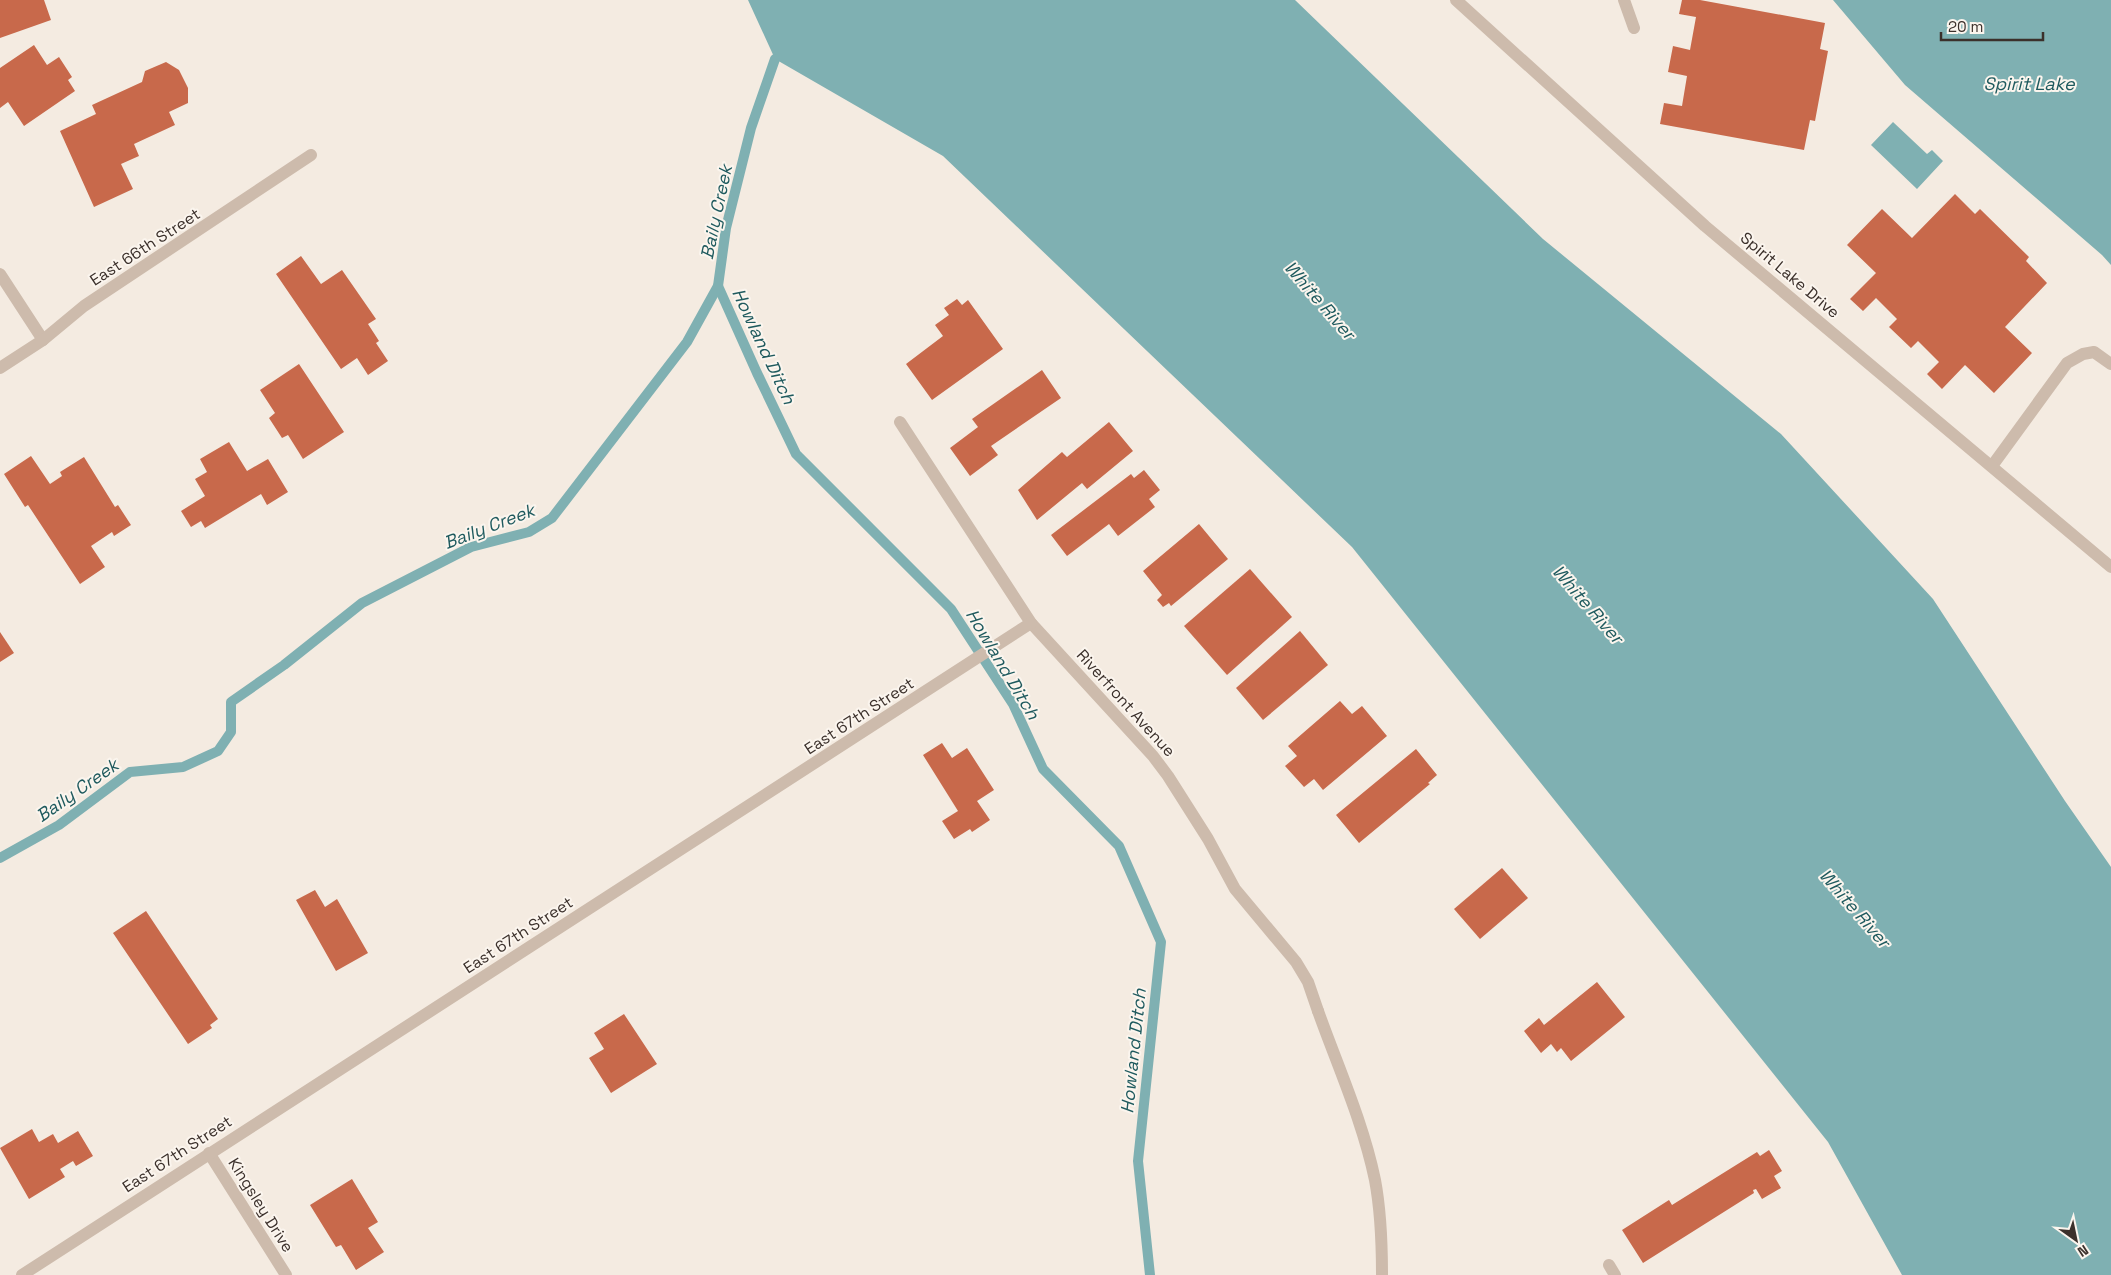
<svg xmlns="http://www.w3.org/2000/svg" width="2111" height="1275" viewBox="0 0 2111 1275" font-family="'Space Grotesk',sans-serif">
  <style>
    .water { fill: #7fb0b2 }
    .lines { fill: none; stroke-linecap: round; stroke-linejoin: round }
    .stream { stroke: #7fb0b2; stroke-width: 10 }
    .building { fill: #c8694b }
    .service { stroke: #cdbbac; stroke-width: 12 }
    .minor { stroke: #cdbbac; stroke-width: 12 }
    .labels { text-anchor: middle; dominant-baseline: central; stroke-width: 4; stroke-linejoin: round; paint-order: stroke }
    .street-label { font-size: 16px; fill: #3b302b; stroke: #fbf5ee }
    .water-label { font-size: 18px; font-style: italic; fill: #1f5a5e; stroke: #fbf5ee }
  </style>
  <rect width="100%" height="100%" fill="#f4ebe1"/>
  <g class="water">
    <path d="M748 0H1295L1543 239 1781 434 1933 599 2065 801 2111 867V1275H1902L1828 1142 1352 547 943 156 775 59Z"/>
    <path d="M1833 0H2111V265L2102 255 1905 85Z"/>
    <path d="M1893 122 1927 154 1932 150 1943 161 1917 189 1871 145Z"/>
  </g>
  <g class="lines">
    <g class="stream">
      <path d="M718 286 757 373 796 454 951 609 1013 704 1043 769 1119 846 1161 942 1138 1161 1150 1275"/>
      <path d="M0 858 59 825 130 772 183 767 218 751 231 732V702L284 665 362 603 471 547 529 532 552 518 687 342 718 286 726 228 751 128 775 59"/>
    </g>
  </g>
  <g class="building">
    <path d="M0 0H44L51 20 0 38Z"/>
    <path d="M1682 0H1700L1825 23 1820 49 1828 51 1815 121 1810 120 1804 150 1660 124 1664 103 1682 106 1687 76 1668 72 1673 46 1690 50 1696 17 1679 14Z"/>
    <path d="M34 45 47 65 59 57 72 77 68 80 75 91 24 126 8 102 0 108V68Z"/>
    <path d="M166 62 179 70 188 88V103L169 112 175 125 134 144 139 156 121 164 133 189 94 207 60 131 96 114 92 105 142 82 145 71Z"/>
    <path d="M1955 194 1975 214 1980 209 2029 257 2026 261 2047 283 2005 327 2032 353 1994 393 1965 365 1942 389 1927 374 1939 362 1918 341 1911 348 1889 327 1897 319 1876 298 1863 311 1850 299 1876 273 1847 245 1882 209 1912 238Z"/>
    <path d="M301 256 321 284 342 270 376 319 368 324 379 341 376 343 388 361 368 375 357 358 341 369 276 274Z"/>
    <path d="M957 299 962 305 968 300 1003 349 932 400 906 364 943 336 935 325 949 315 944 308Z"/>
    <path d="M299 364 344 432 303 459 288 435 282 438 269 418 275 413 260 390Z"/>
    <path d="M1042 370 1061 398 991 446 998 455 970 476 950 448 978 427 972 419Z"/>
    <path d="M1109 422 1133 451 1087 489 1082 483 1037 520 1018 490 1062 452 1067 457Z"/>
    <path d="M229 442 247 471 268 459 288 492 267 505 261 494 205 528 201 521 191 527 181 511 205 496 195 479 207 472 200 459Z"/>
    <path d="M31 456 50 484 62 476 60 472 84 457 115 507 118 505 131 525 114 536 112 532 91 546 105 567 80 584 28 505 25 507 4 474Z"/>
    <path d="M1144 470 1160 490 1149 499 1155 507 1118 536 1109 524 1067 556 1051 535 1131 474 1134 478Z"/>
    <path d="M1199 524 1228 559 1171 606 1169 603 1163 607 1157 600 1162 595 1143 571Z"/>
    <path d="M1250 569 1292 617 1227 675 1184 626Z"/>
    <path d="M1300 631 1328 665 1263 720 1236 688Z"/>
    <path d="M0 632 14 653 0 662Z"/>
    <path d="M1340 701 1352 714 1362 706 1387 736 1323 790 1314 779 1304 787 1285 766 1297 756 1288 746Z"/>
    <path d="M942 743 952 758 967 748 994 790 977 801 990 820 972 832 970 829 954 839 942 821 958 811 923 755Z"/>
    <path d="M1416 749 1437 775 1428 783 1430 784 1359 843 1336 815Z"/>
    <path d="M1502 868 1528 898 1480 939 1454 909Z"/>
    <path d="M315 890 325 907 337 899 368 953 336 971 296 900Z"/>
    <path d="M146 911 218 1019 210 1025 212 1028 188 1044 113 933Z"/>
    <path d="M1597 982 1625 1017 1571 1061 1561 1048 1557 1052 1551 1044 1541 1053 1524 1031 1539 1018 1544 1025Z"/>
    <path d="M624 1014 657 1064 611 1093 589 1058 604 1049 594 1033Z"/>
    <path d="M32 1129 39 1142 53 1134 58 1143 78 1131 93 1156 76 1166 73 1161 60 1169 65 1177 29 1199 0 1148Z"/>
    <path d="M1769 1150 1782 1171 1774 1176 1781 1188 1762 1199 1756 1189 1753 1190 1754 1193 1643 1263 1622 1230 1669 1200 1672 1205 1757 1152 1760 1156Z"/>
    <path d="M352 1179 378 1222 368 1228 384 1252 356 1270 341 1245 336 1247 310 1205Z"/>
  </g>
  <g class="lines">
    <g class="service">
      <path d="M1624 0 1634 28"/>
      <path d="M1992 466 2067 363 2083 354 2094 352 2111 364"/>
      <path d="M1318 1011C1338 1067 1363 1122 1375 1180 1381 1212 1382 1243 1382 1275"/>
      <path d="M1609 1265 1615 1275"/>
    </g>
    <g class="minor">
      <path d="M1456 0 1705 226 2111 567"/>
      <path d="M0 274 43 340"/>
      <path d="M0 368 43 340 84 306 311 155"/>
      <path d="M900 422 1031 623 1153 756 1168 776 1208 839 1235 889 1296 962 1308 982 1318 1011"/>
      <path d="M209 1153 286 1275"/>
      <path d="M22 1275 1031 623"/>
    </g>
  </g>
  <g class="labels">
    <g class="street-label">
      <text transform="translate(145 247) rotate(-33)">East 66th Street</text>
      <text transform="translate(1790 275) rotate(40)">Spirit Lake Drive</text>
      <text transform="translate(1126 703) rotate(48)">Riverfront Avenue</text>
      <text transform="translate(859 716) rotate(-33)">East 67th Street</text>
      <text transform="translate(518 935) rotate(-33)">East 67th Street</text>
      <text transform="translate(177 1154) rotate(-33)">East 67th Street</text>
      <text transform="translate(261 1205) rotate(58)">Kingsley Drive</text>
    </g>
    <g class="water-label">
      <text x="2029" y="83">Spirit Lake</text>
      <text transform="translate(716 212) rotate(-78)">Baily Creek</text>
      <text transform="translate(1320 300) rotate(49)">White River</text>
      <text transform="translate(764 346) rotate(65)">Howland Ditch</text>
      <text transform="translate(489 526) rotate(-21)">Baily Creek</text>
      <text transform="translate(1588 604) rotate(49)">White River</text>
      <text transform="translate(1003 664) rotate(59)">Howland Ditch</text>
      <text transform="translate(77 790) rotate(-35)">Baily Creek</text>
      <text transform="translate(1855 908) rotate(49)">White River</text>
      <text transform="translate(1133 1051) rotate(-84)">Howland Ditch</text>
    </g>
  </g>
  <g transform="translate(2076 1240) rotate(147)" stroke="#fbf5ee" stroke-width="4" paint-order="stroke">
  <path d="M0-4L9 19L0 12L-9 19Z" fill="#3b302b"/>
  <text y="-8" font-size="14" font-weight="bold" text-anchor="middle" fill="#3b302b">N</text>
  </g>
  <path d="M1941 32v8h102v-8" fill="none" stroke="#3b302b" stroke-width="2.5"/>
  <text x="1948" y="32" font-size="15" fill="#3b302b" stroke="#fbf5ee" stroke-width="4" paint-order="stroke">20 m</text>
</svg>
